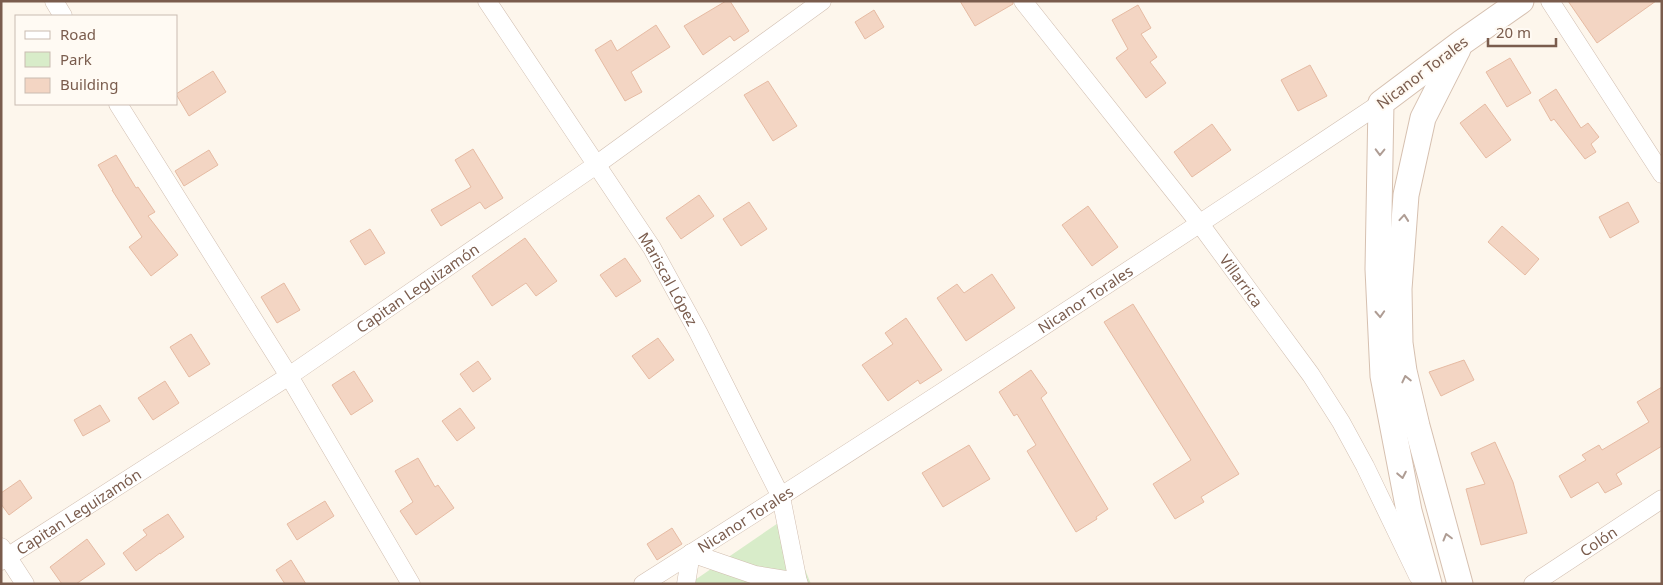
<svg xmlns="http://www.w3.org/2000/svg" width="1663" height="585" viewBox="0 0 1663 585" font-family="'Noto Sans',sans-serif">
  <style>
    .green { fill: #d8ecc9 }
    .building { fill: #f3d5c3; stroke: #e6bba3 }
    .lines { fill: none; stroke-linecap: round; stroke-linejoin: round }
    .street-casing { stroke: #d1beb0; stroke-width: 19 }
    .secondary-casing { stroke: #d6c0b0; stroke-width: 27 }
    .street { stroke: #fff; stroke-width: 18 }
    .secondary { stroke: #fff; stroke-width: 25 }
    .oneway { stroke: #af9d94 }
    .labels { text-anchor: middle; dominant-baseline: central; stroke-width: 4; stroke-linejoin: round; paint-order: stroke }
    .street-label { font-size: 15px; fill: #7a5c4d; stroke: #fffaf3 }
  </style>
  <rect width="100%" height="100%" fill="#fdf6ec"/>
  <path class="green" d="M784 519 811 584H689Z"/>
  <g class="building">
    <path d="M726 1H730L749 31 734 41 730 36 703 55 684 26Z"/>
    <path d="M960 1H1013V4L975 26Z"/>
    <path d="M1568 1H1656L1597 43Z"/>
    <path d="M1138 5 1151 28 1141 34 1157 57 1150 62 1166 83 1146 98 1116 58 1128 49 1112 20Z"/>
    <path d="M874 10 884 27 865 39 855 22Z"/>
    <path d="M656 25 670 47 631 72 642 92 625 101 595 50 611 40 617 51Z"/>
    <path d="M1510 58 1531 93 1507 107 1486 72Z"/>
    <path d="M1310 65 1327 96 1298 111 1281 80Z"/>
    <path d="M213 71 226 92 189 116 176 94Z"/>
    <path d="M768 81 797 126 773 141 744 95Z"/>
    <path d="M1556 89 1581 128 1588 123 1599 137 1591 144 1596 152 1585 159 1554 119 1551 121 1539 100Z"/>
    <path d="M1485 104 1511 140 1486 158 1460 123Z"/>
    <path d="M1212 124 1231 150 1192 177 1174 152Z"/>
    <path d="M473 149 503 198 485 209 480 202 441 226 431 210 471 187 455 160Z"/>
    <path d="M209 150 218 165 184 186 175 171Z"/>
    <path d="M116 155 136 188 138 187 155 212 148 216 178 255 151 276 129 247 142 237 112 190H113L98 165Z"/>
    <path d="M699 195 714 216 681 239 666 218Z"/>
    <path d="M749 202 767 229 741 246 723 219Z"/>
    <path d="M1628 202 1639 222 1610 238 1599 217Z"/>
    <path d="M1088 206 1118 247 1092 266 1062 225Z"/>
    <path d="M1502 226 1539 259 1525 275 1488 242Z"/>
    <path d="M370 229 385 253 365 265 350 241Z"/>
    <path d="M525 238 557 281 536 296 526 283 492 306 472 276Z"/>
    <path d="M625 258 641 281 616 297 600 275Z"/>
    <path d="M992 274 1015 308 966 341 937 298 957 284 964 293Z"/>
    <path d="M284 283 300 310 277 323 261 297Z"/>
    <path d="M1133 304 1239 474 1201 497 1204 502 1175 519 1153 484 1191 460 1104 322Z"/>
    <path d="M906 318 942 370 920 384 918 380 888 401 862 365 893 344 885 333Z"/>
    <path d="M191 334 210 364 189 377 170 347Z"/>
    <path d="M658 338 674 360 649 379 632 356Z"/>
    <path d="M1464 360 1474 380 1441 396 1429 372Z"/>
    <path d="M478 361 491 379 473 392 460 374Z"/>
    <path d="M1031 370 1047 393 1041 398 1108 509 1096 517 1097 519 1076 532 1027 451 1036 445 1017 414 1014 416 999 392Z"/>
    <path d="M354 371 373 401 351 415 332 385Z"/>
    <path d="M165 381 179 403 153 420 138 398Z"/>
    <path d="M1662 387V446L1616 474 1622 484 1605 493 1598 482 1571 498 1559 476 1586 460 1582 455 1599 445 1602 450 1649 422 1637 402Z"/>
    <path d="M100 405 110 421 83 436 74 420Z"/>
    <path d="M460 408 475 428 457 441 442 421Z"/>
    <path d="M1495 442 1513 482 1527 533 1481 545 1466 489 1485 484 1471 453Z"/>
    <path d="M969 445 990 479 943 507 922 473Z"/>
    <path d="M418 458 435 487 438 485 454 508 416 535 400 511 413 502 395 471Z"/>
    <path d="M20 480 32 498 9 515 1 504V493Z"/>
    <path d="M325 501 334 516 297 540 287 524Z"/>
    <path d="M168 514 184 537 160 554V553L136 571 123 553 147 535 143 530Z"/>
    <path d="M672 528 682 544 657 560 647 544Z"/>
    <path d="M87 539 105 564 76 584H62L50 567Z"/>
    <path d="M291 560 306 584H285L276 570Z"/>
  </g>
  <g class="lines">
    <g class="street-casing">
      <g id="street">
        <path d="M54 1 63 16"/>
        <path id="s1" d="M487 1 652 248 698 332 781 497 798 582"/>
        <path id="s2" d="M1023 1 1200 224 1311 375 1341 422 1365 466 1418 576"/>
        <path d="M1550 1 1662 174"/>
        <path d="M118 104 289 376 411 584"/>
        <path d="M1 547 25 584"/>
        <path id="s3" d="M1 561 289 376 596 165 822 1"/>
        <path id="s4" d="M643 584C891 427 1137 266 1381 103"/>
        <path d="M686 584 691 553 755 575 798 582 799 584"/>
        <path id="s5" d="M1533 584 1662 499"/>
      </g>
    </g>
    <g class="secondary-casing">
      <g id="secondary">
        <path d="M1458 49 1423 118 1406 195 1399 289 1400 343 1404 371 1417 426 1460 584"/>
        <path d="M1429 584 1409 511 1383 376 1378 269 1381 103 1461 43 1521 1"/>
      </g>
    </g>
    <use href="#street" class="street"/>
    <use href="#secondary" class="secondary"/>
  </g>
  <defs><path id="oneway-chevron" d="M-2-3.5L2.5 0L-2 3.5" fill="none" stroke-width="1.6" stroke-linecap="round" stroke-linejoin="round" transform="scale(1.25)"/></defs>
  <g class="oneway">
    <use href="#oneway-chevron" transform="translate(1380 152) rotate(91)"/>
    <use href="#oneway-chevron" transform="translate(1404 218) rotate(-85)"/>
    <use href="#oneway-chevron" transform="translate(1380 314) rotate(87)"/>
    <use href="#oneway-chevron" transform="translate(1406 379) rotate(-103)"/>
    <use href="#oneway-chevron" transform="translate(1402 475) rotate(79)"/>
    <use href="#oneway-chevron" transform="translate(1447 537) rotate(-105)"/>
  </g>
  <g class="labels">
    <g class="street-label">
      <text transform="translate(1422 72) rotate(-37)">Nicanor Torales</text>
      <text stroke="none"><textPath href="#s1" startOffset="332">Mariscal López</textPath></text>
      <text stroke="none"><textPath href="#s2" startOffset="355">Villarrica</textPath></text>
      <text stroke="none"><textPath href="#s3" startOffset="498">Capitan Leguizamón</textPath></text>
      <text stroke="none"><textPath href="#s4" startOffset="526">Nicanor Torales</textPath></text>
      <text stroke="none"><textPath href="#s3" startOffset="92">Capitan Leguizamón</textPath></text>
      <text stroke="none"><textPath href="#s4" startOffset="121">Nicanor Torales</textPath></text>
      <text stroke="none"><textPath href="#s5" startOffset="78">Colón</textPath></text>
    </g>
  </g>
  <rect width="1663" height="585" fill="none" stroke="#7a5c4d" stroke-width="5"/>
  <rect x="15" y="15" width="162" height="90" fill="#fffaf3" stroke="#cabbb1"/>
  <rect x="25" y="31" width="25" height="8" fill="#ffffff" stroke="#cabbb1"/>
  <text x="60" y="40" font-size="15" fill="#7a5c4d">Road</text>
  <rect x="25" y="52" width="25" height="15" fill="#d8ecc9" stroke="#cabbb1"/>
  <text x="60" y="65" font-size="15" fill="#7a5c4d">Park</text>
  <rect x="25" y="78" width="25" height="15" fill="#f3d5c3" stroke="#cabbb1"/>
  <text x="60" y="90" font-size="15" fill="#7a5c4d">Building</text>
  <path d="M1488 38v8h68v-8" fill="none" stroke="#7a5c4d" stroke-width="2.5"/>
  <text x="1496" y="38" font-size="15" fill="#7a5c4d" stroke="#fffaf3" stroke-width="4" paint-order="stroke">20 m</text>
</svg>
